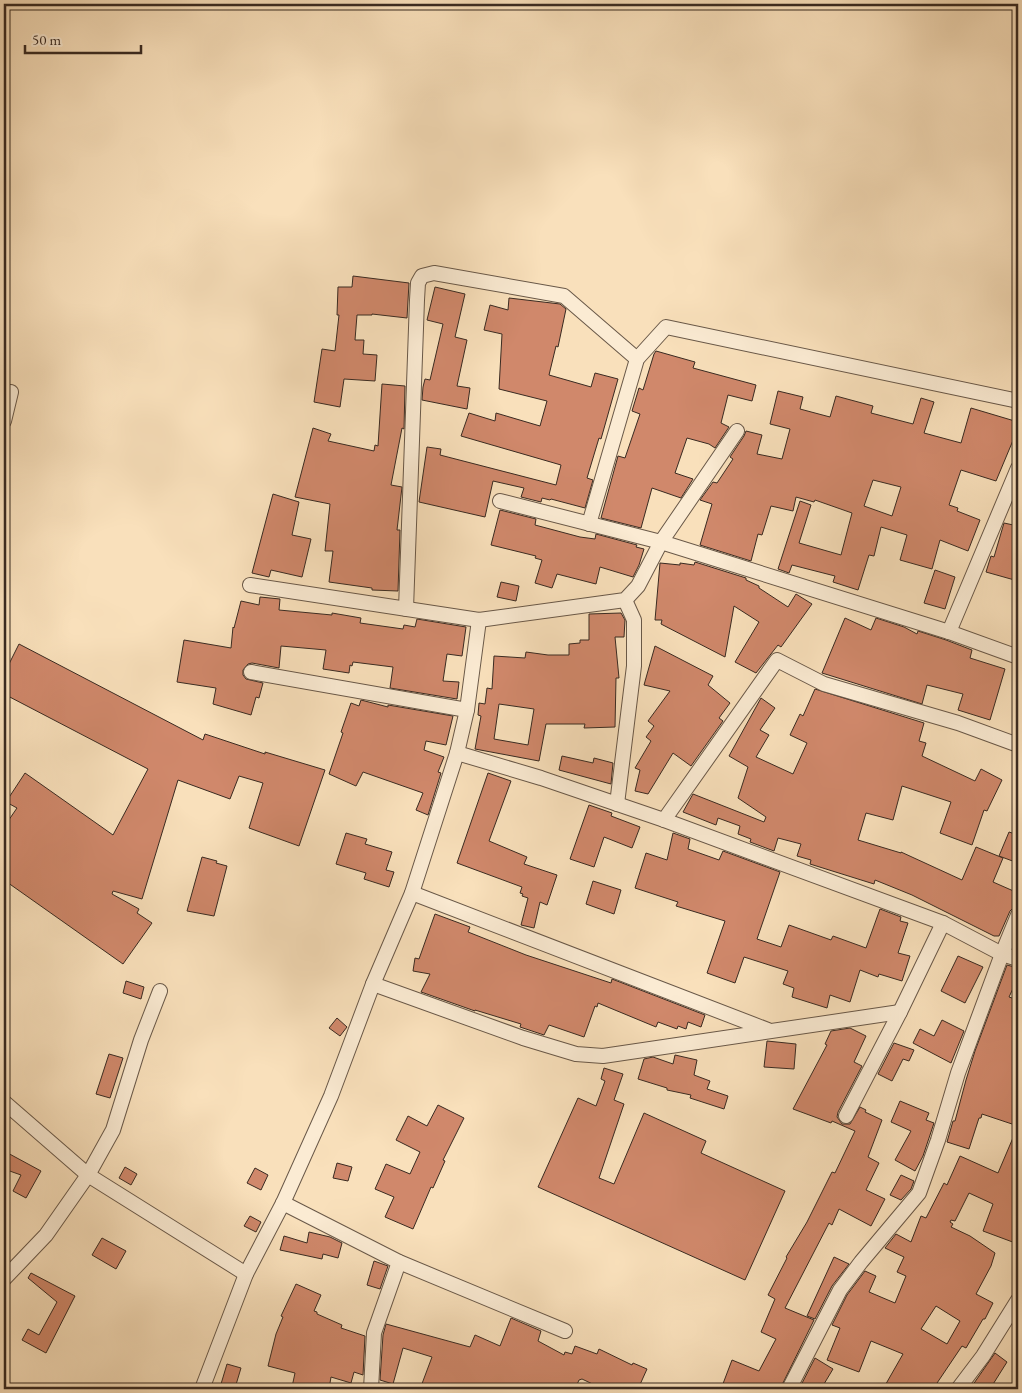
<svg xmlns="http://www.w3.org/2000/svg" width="1022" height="1393" viewBox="0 0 1022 1393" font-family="'EB Garamond',serif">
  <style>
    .building { fill: #d0886b; stroke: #392a21; fill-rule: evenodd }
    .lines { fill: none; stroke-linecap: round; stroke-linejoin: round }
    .minor-casing { stroke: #695848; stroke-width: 16 }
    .minor { stroke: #fbebd3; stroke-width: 14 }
  </style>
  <rect width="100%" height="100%" fill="#f9e0bb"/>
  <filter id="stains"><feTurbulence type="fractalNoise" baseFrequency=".004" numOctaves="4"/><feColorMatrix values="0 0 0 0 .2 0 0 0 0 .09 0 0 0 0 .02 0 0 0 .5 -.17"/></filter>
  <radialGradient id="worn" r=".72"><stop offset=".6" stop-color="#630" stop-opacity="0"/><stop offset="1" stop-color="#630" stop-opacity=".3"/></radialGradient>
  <g class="building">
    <path d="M353 276 409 283 407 318 372 314V315H357L355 340H364L363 354 377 355 375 381 344 379 340 407 314 402 322 349 335 351 339 315H337L338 287H352Z"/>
    <path d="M435 287 465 294 455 337 467 340 457 386 470 388 467 409 422 400 423 387 425 379 430 380 443 324 427 320Z"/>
    <path d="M509 298 560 304 566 309 558 347 556 346 549 375 591 387 595 373 618 379 601 439 599 438 587 478 593 480 585 508 551 499 550 500 542 498 541 502 521 497 524 488 493 481 485 517 419 502 427 447 441 449 440 455 556 485 561 465 461 436 469 413 495 421 496 413 540 426 547 401 499 389 502 334 484 330 490 305 508 310Z"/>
    <path d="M656 351 695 362 693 368 756 385 752 401 728 395 721 423 729 427 715 448 709 444 687 438 675 473 693 479 681 498 652 488 641 528 601 518 618 456 625 458 640 414 632 411 639 388 643 390 654 354Z"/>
    <path d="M382 384 405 386 404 429 402 428 391 485 402 487 397 530H400L398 591 372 590V588L329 582 333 551H325L330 504 295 497 313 428 331 434 328 441 374 451 375 445 378 446Z"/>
    <path d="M778 391 803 397 800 409 830 417 836 396 873 406 871 413 913 424 921 398 934 402 924 433 961 443 971 408 1018 422V440L1014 438 996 481 961 470 949 505 958 508 957 511 980 520 968 551 940 540 932 569 900 560 907 535 881 527 874 556 869 555 858 590 833 582 835 576 792 565 789 573 778 569 800 501 811 505 799 543 841 555 852 513 815 500 814 502 796 497 793 511 771 506 762 535 758 534 751 561 700 545 712 504 700 500 713 482 717 483 733 459 730 457 744 436 746 431 762 435 757 454 782 459 790 429 770 424ZM873 480 901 487 892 516 864 506Z"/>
    <path d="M273 494 299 502 292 535 311 539 302 577 271 570 269 577 252 573Z"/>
    <path d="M500 510 536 519 535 525 580 537 595 539 596 534 637 545 636 547 644 549 639 565 633 577 600 567 596 584 557 574 552 588 535 583 542 560 535 558 536 556 491 545Z"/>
    <path d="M1004 523 1018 526V581L986 572 991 556 994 557Z"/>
    <path d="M695 562 746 578V580L759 586V588L788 607 796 594 812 604 781 647 778 645 756 673 735 662 759 622 734 606 725 657 661 624 662 620H655L660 563 680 565V563L694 565Z"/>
    <path d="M935 570 955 577 945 609 924 603Z"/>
    <path d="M501 582 519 586 516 601 497 597Z"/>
    <path d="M260 597 280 599 279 610 332 615V613L361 618 360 623 403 629 404 625 415 627 417 619 466 627 462 656 447 654 443 681 459 682 457 699 390 688 393 667 353 662 352 666 350 665 349 673 323 669 326 650 281 646 279 668 252 663 248 664 243 670V675L246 679 263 683 259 698 256 697 251 715 213 704 216 688 177 682 184 640 231 648 233 627 234 628 241 601 259 605Z"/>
    <path d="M621 613 625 620 624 637H615L619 678H616L615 727 584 728 585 724H546L539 761 475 749 481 716 478 715 479 703 485 704 487 688 492 689 494 656 525 658 526 652 548 655H569V644L580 643V640H589V614ZM499 704 534 709 528 745 494 739Z"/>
    <path d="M845 618 871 630 876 618 904 627 917 634 918 631 946 640 972 650 970 658 1005 669 990 720 958 710 963 694 927 685 922 704 822 673Z"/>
    <path d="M19 644 203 740 205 734 265 754V752L325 770 299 846 249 828 263 783 239 776 230 799 178 780 142 899 113 891 112 894 139 909 137 913 152 923 123 964 4 880V827L17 808 6 802 25 773 113 835 148 769 4 694V674Z"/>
    <path d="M655 646 713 676 708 685 730 703 719 718 723 721 691 766 673 753 648 794 635 791 640 770 635 768 651 741 646 737 654 726 648 721 670 691 644 685Z"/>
    <path d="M815 689 924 723 919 741 926 743 922 756 975 781 981 769 1002 780 987 811 984 810 972 845 940 833 951 802 902 786 893 820 866 813 858 840 901 853V852L962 880 976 847 1003 858 993 882 1018 893V906L1013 908 1010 911 999 936H994L912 895 875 880 874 884 810 864 811 860 797 856 801 844 778 838 774 851 750 842 751 839 738 834 740 826 718 818 716 825 683 812 693 794 764 822 766 817 738 798 748 767 729 756 761 698 775 708 760 730 769 735 756 757 793 774 807 743 790 735 800 714 803 716Z"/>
    <path d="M361 700 388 707V705L453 716 446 745 426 741 424 750 444 757 438 772 441 773 428 815 416 810 423 793 363 772 356 786 329 774 343 733 341 732 351 703 359 706Z"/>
    <path d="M562 756 593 763 594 758 613 763 611 784 559 770Z"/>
    <path d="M488 773 511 781 489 841 527 857 524 864 557 875 547 905 540 902 534 928 521 925 528 898 522 896 523 894 520 893 522 887 457 863Z"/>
    <path d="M589 805 612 813 611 816 640 827 632 848 604 837 594 867 570 859Z"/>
    <path d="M1009 832 1018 835V863L999 856Z"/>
    <path d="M346 833 367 839 365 844 392 852 386 870 394 872 389 887 364 879 366 873 336 864Z"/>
    <path d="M673 833 690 839 688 849 719 860 723 851 780 872 757 939 781 947 789 925 831 940 833 936 866 948 880 909 901 917 900 921 908 923 898 953 910 956 902 981 879 974 878 977 860 970 850 1002 830 995 827 1008 792 997 794 988 783 984 788 971 744 957 735 983 707 973 725 921 676 906 678 902 635 888 646 853 667 860Z"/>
    <path d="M202 857 217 861 216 863 227 866 214 916 187 911Z"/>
    <path d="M593 881 621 890 614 914 586 904Z"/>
    <path d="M435 914 470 927 468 932 526 955 611 983 612 979 705 1015 701 1027 688 1022 686 1029 678 1026 677 1029 658 1022 656 1027 598 1003 597 1007 595 1006 584 1037 549 1025 544 1035 520 1027 521 1024 475 1010V1011L424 993 421 992 430 974 413 971 415 958 419 959Z"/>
    <path d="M958 956 983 967 965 1003 941 991Z"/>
    <path d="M1007 965 1018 968V978L1009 997 1018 1000V1244L983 1231 993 1204 969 1193 955 1221 951 1220 950 1222 953 1224 951 1227 970 1236 995 1253 991 1266 976 1294 993 1303 985 1319H983L966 1348 962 1346 933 1389H883L903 1354 871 1341 859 1372 827 1360 840 1328 832 1325 847 1295 865 1271 876 1276 869 1292 895 1303 906 1276 897 1272 904 1257 885 1248 896 1234 911 1242 921 1216 926 1218 944 1183 947 1185 960 1156 998 1173 1018 1126 982 1114 981 1118H979L969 1149 947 1142 953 1121H955L966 1080 975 1051ZM936 1306 960 1321 947 1344 921 1329Z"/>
    <path d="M126 981 144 987 141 999 123 993Z"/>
    <path d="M337 1018 347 1027 340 1036 329 1028Z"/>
    <path d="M942 1020 964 1031 951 1063 913 1043 920 1029 934 1036Z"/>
    <path d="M850 1028 866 1036 854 1062 862 1066 838 1112 837 1117 842 1124H850L860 1107 866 1110 865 1112 882 1120 868 1157 879 1163 866 1190 885 1199 871 1226 839 1209 832 1225 829 1223 785 1308 814 1320 780 1389H721L732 1360 759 1371 776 1339 761 1332 775 1299 768 1295 787 1258 786 1257 807 1222 832 1172 835 1173 855 1131 832 1121 831 1123 793 1109 827 1045 825 1044 831 1031Z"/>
    <path d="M767 1041 796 1044 794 1069 764 1067Z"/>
    <path d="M894 1043 914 1050 909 1061 903 1059 892 1081 878 1074Z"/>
    <path d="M109 1054 123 1058 110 1098 96 1094Z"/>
    <path d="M675 1055 697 1060 694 1075 710 1081 707 1089 728 1096 724 1109 690 1098 691 1095 667 1090V1088L638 1079 644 1059 653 1057 673 1064Z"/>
    <path d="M604 1068 623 1074 614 1100 624 1104 599 1178 614 1184 644 1113 706 1141 701 1153 785 1191 745 1280 538 1187 578 1098 596 1106 605 1081 601 1079Z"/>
    <path d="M900 1101 929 1113 926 1120 934 1123 923 1156 915 1171 895 1160 911 1131 891 1122Z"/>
    <path d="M438 1105 464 1118 443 1160 445 1161 433 1188 431 1187 413 1229 385 1217 394 1197 375 1189 386 1164 410 1174 420 1152 396 1140 408 1116 427 1126Z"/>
    <path d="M4 1151 41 1171 26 1198 13 1191 21 1175 4 1169Z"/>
    <path d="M337 1163 352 1167 348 1181 333 1178Z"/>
    <path d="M125 1167 137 1174 131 1185 119 1178Z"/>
    <path d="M255 1168 268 1175 261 1190 247 1183Z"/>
    <path d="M901 1175 914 1181 911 1189 901 1200 890 1195Z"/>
    <path d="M250 1216 261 1222 256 1232 244 1226Z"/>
    <path d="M309 1232 330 1237 342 1243 338 1258 323 1254 322 1259 280 1250 284 1236 307 1243Z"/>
    <path d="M102 1238 126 1251 116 1269 92 1255Z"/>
    <path d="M834 1257 849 1264 832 1286 815 1319 807 1316Z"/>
    <path d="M374 1261 388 1266 380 1289 367 1285Z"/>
    <path d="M31 1273 75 1296 46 1353 22 1340 28 1329 39 1335 57 1302 28 1278Z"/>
    <path d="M296 1284 321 1295 314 1311 317 1312V1314L342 1325 341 1328 365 1336 363 1375 354 1372 351 1383 331 1377 329 1389H304L292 1387 295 1373 268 1366 276 1334 283 1317 281 1316Z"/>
    <path d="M511 1318 541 1331 538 1341 564 1355 565 1352 572 1354 575 1346 597 1354 599 1349 632 1365 633 1363 647 1369 638 1389H603L582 1379 579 1380 575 1389H510L499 1386 498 1389H420L432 1357 403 1348 393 1384 380 1380 383 1335 386 1324 470 1347 475 1335 500 1346Z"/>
    <path d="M995 1353 1007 1362 990 1389H970Z"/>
    <path d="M815 1358 833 1369 821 1389H799Z"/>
    <path d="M227 1364 241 1368 235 1388 221 1384Z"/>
  </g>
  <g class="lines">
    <g class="minor-casing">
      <g id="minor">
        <path d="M4 421 11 392"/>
        <path d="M500 501 661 542 949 632 1018 657"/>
        <path d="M589 524 637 359 666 327 1018 401"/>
        <path d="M250 585 479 620 625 600 638 586 661 542 737 431"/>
        <path d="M406 609 417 300 418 283 422 276 434 273 564 296 637 359"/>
        <path d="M949 632 1018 468"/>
        <path d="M251 672 467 710"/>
        <path d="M457 753 541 778 664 820 943 923 1002 954 1018 959"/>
        <path d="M617 804 634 666V620L625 600"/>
        <path d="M664 820 777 660 824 684 958 723 1018 745"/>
        <path d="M412 893 768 1030"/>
        <path d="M373 984 523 1038 576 1054 603 1056 900 1012"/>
        <path d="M4 1102 88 1175 246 1274"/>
        <path d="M846 1116 900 1012 943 923"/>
        <path d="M283 1203 399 1262 565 1331"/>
        <path d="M4 1279 46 1235 88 1175 113 1130 141 1040 160 991"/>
        <path d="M202 1389 246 1274 283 1203 331 1096 373 984 412 893 457 753 467 710 479 620"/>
        <path d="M371 1389 374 1333 399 1262"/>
        <path d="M789 1389 840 1290 861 1262 919 1193 938 1140 958 1073 1002 954 1018 915"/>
        <path d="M958 1389 983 1356 1018 1300"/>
      </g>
    </g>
    <use href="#minor" class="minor"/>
  </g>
  <rect width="1022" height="1393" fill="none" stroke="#f9e0bb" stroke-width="20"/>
  <rect x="5" y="5" width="1012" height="1383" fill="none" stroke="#392a21" stroke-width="2.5"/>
  <rect x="10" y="10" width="1002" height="1373" fill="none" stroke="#392a21"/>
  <path d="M25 45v8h116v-8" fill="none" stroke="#392a21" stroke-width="2.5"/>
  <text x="32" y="45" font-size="15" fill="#392a21" stroke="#fbebd3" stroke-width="4" paint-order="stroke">50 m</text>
  <rect width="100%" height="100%" filter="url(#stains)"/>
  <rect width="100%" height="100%" fill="url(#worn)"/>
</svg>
